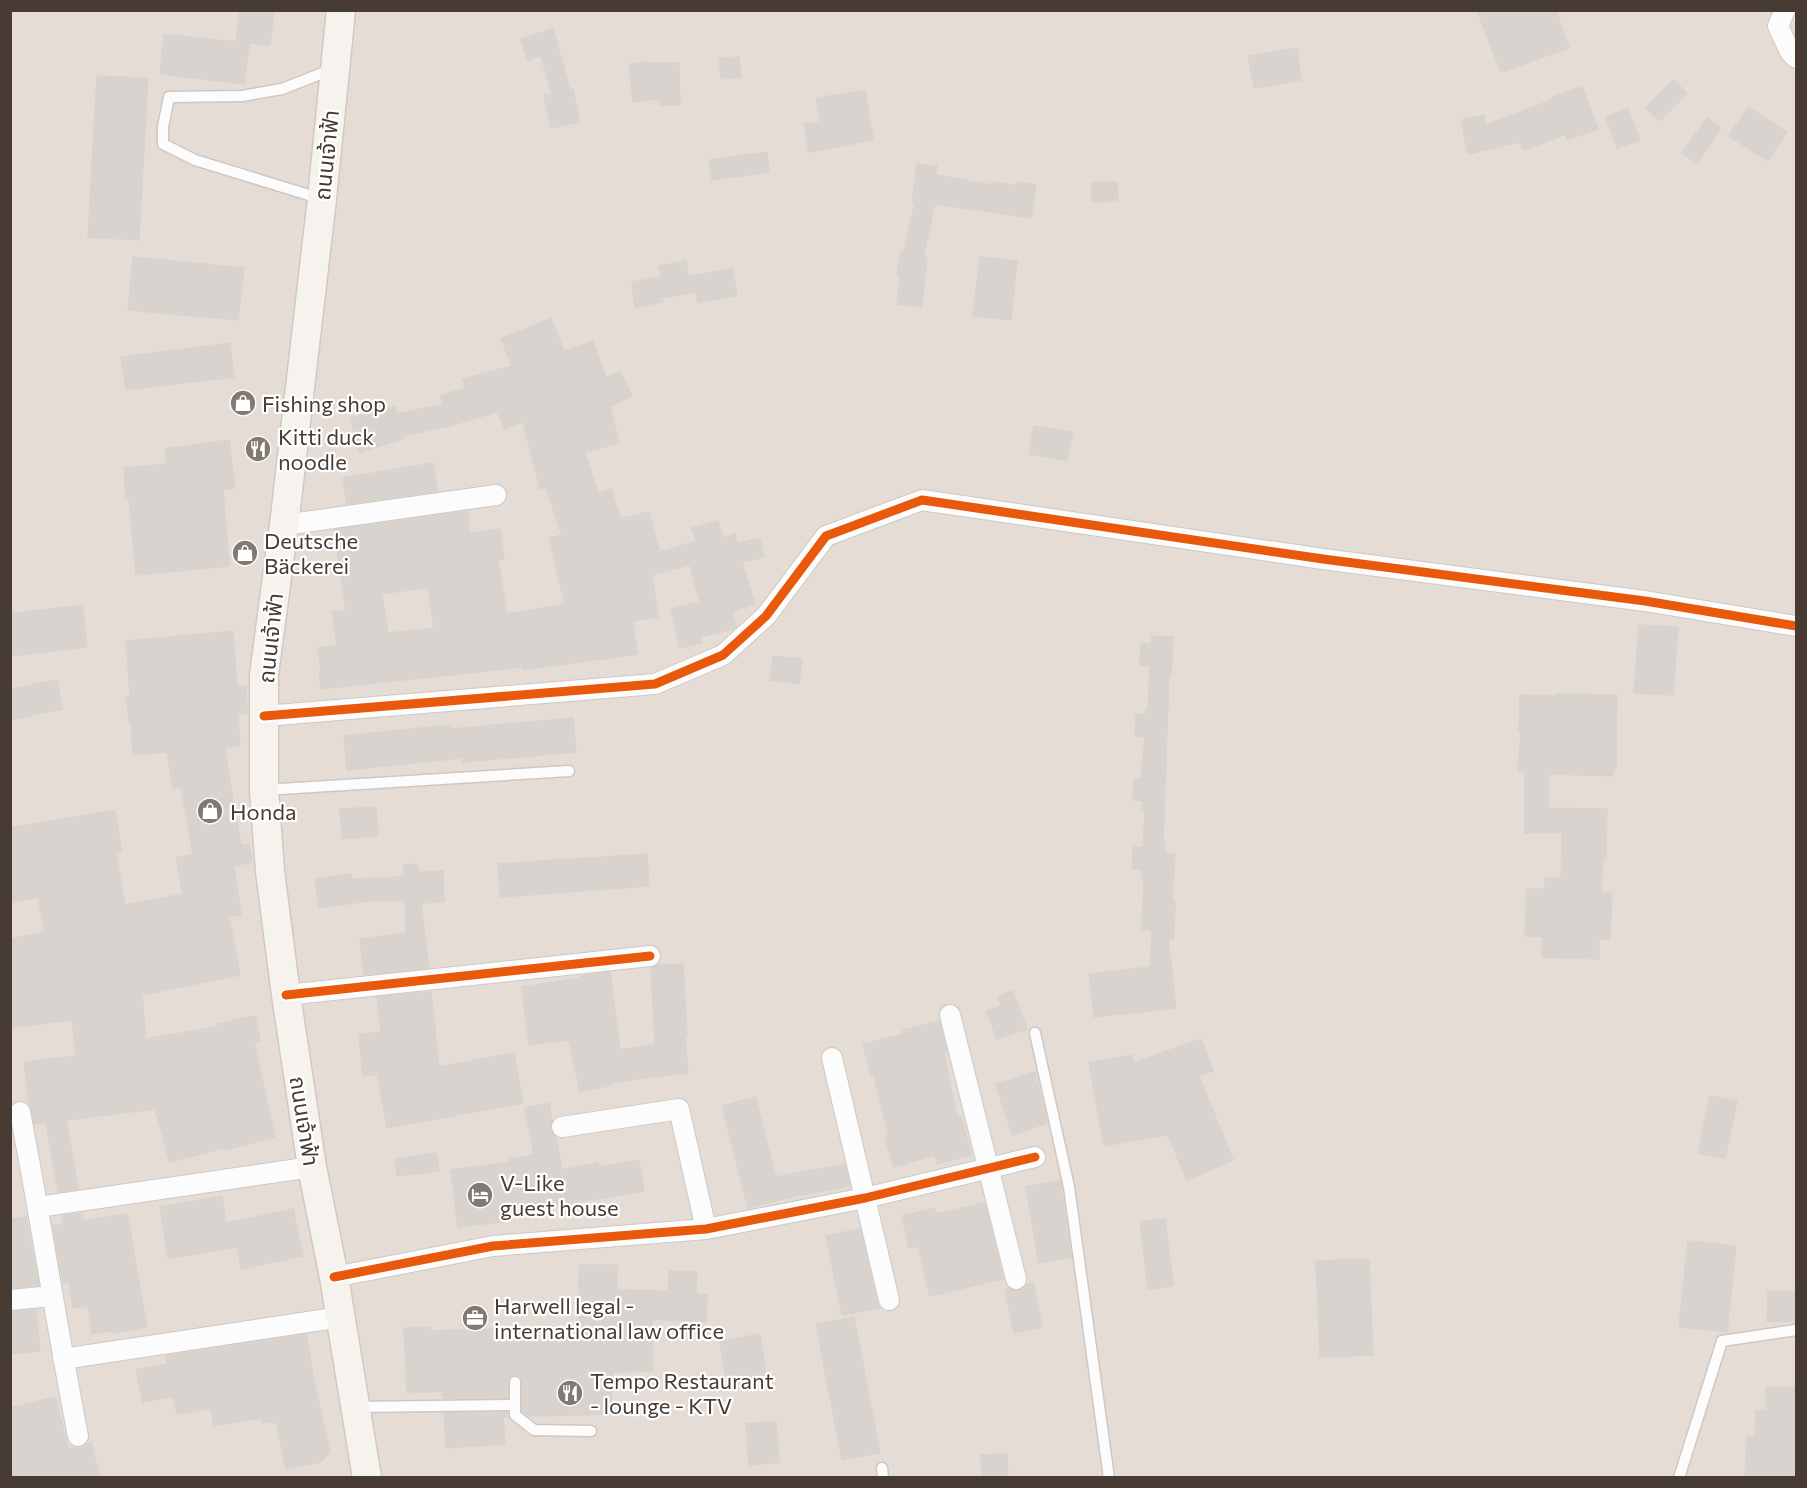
<svg xmlns="http://www.w3.org/2000/svg" width="1807" height="1488" viewBox="0 0 1807 1488" font-family="Commissioner,'Noto Sans Thai',sans-serif">
  <style>
    .residential { fill: #e5ddd5 }
    .building { fill: #d8d3cf; stroke: #d9d3ce; stroke-width: 1.5; fill-rule: evenodd }
    .lines { fill: none; stroke-linecap: round; stroke-linejoin: round }
    .lane-casing { stroke: #cdc8c4; stroke-width: 13 }
    .street-casing { stroke: #cdc8c4; stroke-width: 22 }
    .secondary-casing { stroke: #d1c9c0; stroke-width: 31 }
    .lane { stroke: #fdfcfc; stroke-width: 10 }
    .street { stroke: #fdfcfc; stroke-width: 20 }
    .secondary { stroke: #f6f3ee; stroke-width: 28 }
    .cycleway-casing { stroke: #fff; stroke-width: 13 }
    .cycleway { stroke: #e8590c; stroke-width: 9 }
    .labels { text-anchor: middle; dominant-baseline: central; stroke-width: 4.5; stroke-linejoin: round; paint-order: stroke }
    .street-label { font-size: 22px; fill: #473b34; stroke: #fff }
    .poi-label { font-size: 22px; fill: #473b34; stroke: #fff; text-anchor: start }
  </style>
  <rect width="100%" height="100%" fill="#f0ece8"/>
  <path class="residential" d="M10 11H1796V1477H11Z"/>
  <g class="building">
    <path d="M240 10H274L270 45 249 43 244 84 160 74 164 34 236 42Z"/>
    <path d="M1477 10H1556L1569 48 1501 72Z"/>
    <path d="M553 29 570 90 573 89 580 122 551 128 544 95 552 94 541 56 528 60 521 39Z"/>
    <path d="M1297 48 1301 80 1254 88 1248 56Z"/>
    <path d="M739 57 741 77 721 79 719 58Z"/>
    <path d="M646 62V63H679L680 105H660V99L633 102 629 64Z"/>
    <path d="M97 76 148 78 139 240 88 237Z"/>
    <path d="M1673 80 1687 93 1660 121 1646 108Z"/>
    <path d="M1582 86 1598 129 1567 140 1565 135 1523 150 1520 142 1468 154 1461 120 1484 115 1486 125 1552 100 1551 98Z"/>
    <path d="M865 90 873 140 809 152 804 124 820 122 816 98Z"/>
    <path d="M1748 107 1787 132 1768 161 1729 136Z"/>
    <path d="M1628 109 1640 140 1617 148 1606 117Z"/>
    <path d="M1707 118 1721 128 1697 163 1682 153Z"/>
    <path d="M767 152 769 172 712 180 709 160Z"/>
    <path d="M917 164 937 166 936 175 992 185 993 182 1016 186V182L1036 185 1031 218 935 204 923 257H927L922 307 897 304 900 275H897L900 254H903L915 203H912Z"/>
    <path d="M1092 182H1117L1118 201 1092 202Z"/>
    <path d="M133 257 244 268 238 320 128 310Z"/>
    <path d="M980 257 1017 261 1011 320 973 316Z"/>
    <path d="M686 261 688 277 732 268 737 296 698 303 696 292 662 298 663 302 635 307 632 282 661 277 659 266Z"/>
    <path d="M551 318 564 351 593 341 606 378 620 371 632 396 610 406 619 443 585 452 598 493 611 489 621 519 649 512 660 552 696 541 692 528 718 521 723 538 735 534 737 544 760 538 764 557 742 562 755 604 732 611 736 627 733 629 701 637 702 643 680 648 671 609 700 602 690 565 652 575 658 617 633 621 637 654 523 670V667L321 689 319 672H321L318 648 337 645 332 612 346 610 334 530 468 511 470 533 500 529 504 559 498 560 507 614 565 604 549 538 562 535 546 487 540 489 523 422 505 429 497 412 449 426 402 436 403 439 359 452 351 418 395 407 397 414 443 404 440 396 465 388 462 379 512 366 501 339ZM428 587 434 628 388 633 382 594Z"/>
    <path d="M230 343 234 377 126 390 121 357Z"/>
    <path d="M1034 426 1073 432 1067 461 1029 454Z"/>
    <path d="M229 440 235 488 223 490 229 566 136 575 129 498 126 499 124 468 167 464 165 449Z"/>
    <path d="M433 463 437 491 347 504 343 478Z"/>
    <path d="M82 605 87 647 10 656V614Z"/>
    <path d="M1639 625 1678 627 1673 695 1634 693Z"/>
    <path d="M233 631 237 687 246 686 247 713 238 714 240 746 224 747 241 845 249 844 252 862 234 866 241 915 229 917 240 975 142 995 146 1039 218 1027 217 1024 255 1016 260 1041 254 1043 275 1137 225 1150 224 1148 170 1162 155 1109 66 1120 78 1189 58 1192 46 1122 34 1124 29 1104 24 1062 76 1056 72 1020 10 1028V939L45 932 38 897 10 903V828L115 810 122 852 116 853 125 905 183 894 176 858 193 854 181 787 173 788 167 752 133 755 131 721H129L126 696H130L126 641Z"/>
    <path d="M1152 636 1173 637 1171 676H1169L1163 842H1165V853L1175 854 1172 901H1175V913L1173 940 1168 939 1176 1008 1094 1017 1089 974 1150 967 1152 930 1142 929 1144 879H1142V870L1132 869 1133 847 1143 848 1145 810H1142L1143 801 1133 800 1134 779H1141L1145 737 1135 736 1136 714 1146 715V708H1148L1150 666 1140 665 1141 643 1151 644Z"/>
    <path d="M773 656 802 659 799 684 770 680Z"/>
    <path d="M57 680 62 709 10 720V689Z"/>
    <path d="M1557 694 1617 695 1616 769H1613V776L1549 774V808L1607 809 1606 857H1603L1601 892 1612 893 1610 939H1599V959L1542 957 1543 937 1525 936 1527 889H1545V878H1561L1562 832 1525 833V771H1518L1521 731H1519L1520 695 1557 696Z"/>
    <path d="M573 718 576 752 463 762 462 758 347 770 344 736 450 725 451 729Z"/>
    <path d="M376 807 378 836 342 839 340 809Z"/>
    <path d="M647 854 649 886 500 897 498 864Z"/>
    <path d="M417 864 418 872 443 871 444 902 421 903 429 968 364 975 360 939 406 933 405 900 368 901 319 908 315 879 351 874 352 879 404 877V865Z"/>
    <path d="M683 964 687 1034H685L688 1073 641 1078 611 1083 612 1085 580 1092 569 1040 529 1045 522 987 581 978 580 976 610 972 620 1050 654 1044 655 1042 651 968 658 965Z"/>
    <path d="M1013 991 1027 1029 997 1039 987 1011 1001 1006 998 996Z"/>
    <path d="M431 992 439 1067 514 1053 523 1103 387 1128 377 1074 363 1076 359 1035 381 1032 377 997Z"/>
    <path d="M939 1021 947 1052 944 1053 957 1118 961 1117 971 1155 937 1164 935 1155 894 1167 885 1137 889 1136 874 1075 871 1076 863 1044 904 1034 903 1030Z"/>
    <path d="M1201 1039 1213 1071 1199 1076 1233 1160 1187 1180 1168 1135 1104 1146 1089 1062 1132 1055 1133 1063Z"/>
    <path d="M1035 1072 1047 1123 1012 1135 996 1084Z"/>
    <path d="M1710 1096 1737 1101 1725 1158 1698 1153Z"/>
    <path d="M755 1097 776 1177 845 1164 850 1186 796 1196 748 1208 722 1106Z"/>
    <path d="M549 1103 552 1121 550 1129 556 1137 562 1170 598 1163 599 1167 639 1160 644 1191 508 1214V1221L458 1227 451 1170 511 1162 510 1159 534 1155 525 1108Z"/>
    <path d="M436 1153 439 1171 397 1176 395 1159Z"/>
    <path d="M1060 1180 1071 1257 1039 1263 1026 1187Z"/>
    <path d="M222 1196 226 1223 293 1209 303 1256 241 1269 237 1247 168 1259 160 1207Z"/>
    <path d="M985 1203 1003 1279 930 1296 918 1246 909 1248 902 1216 935 1208 936 1214Z"/>
    <path d="M82 1213 83 1221 127 1214 147 1327 113 1333 112 1331 92 1334 88 1306 73 1308 69 1282 63 1283 53 1226 64 1224 62 1216Z"/>
    <path d="M26 1217 39 1285 10 1288V1219Z"/>
    <path d="M1165 1219 1173 1286 1148 1289 1140 1222Z"/>
    <path d="M860 1229 877 1303 880 1308 842 1315 826 1236Z"/>
    <path d="M1688 1241 1736 1246 1727 1332 1679 1327Z"/>
    <path d="M1369 1259 1373 1355 1320 1357 1316 1261Z"/>
    <path d="M579 1265H617V1290L668 1291 669 1271 697 1272 696 1294 707 1295 706 1322 652 1319 653 1371 612 1372V1414L529 1416 522 1411V1379L516 1375 511 1376 508 1379 507 1398H443V1391L407 1393 404 1328 430 1327V1331L495 1329 496 1342 578 1340Z"/>
    <path d="M1033 1283 1042 1327 1014 1333 1005 1290 1009 1289 1018 1291 1026 1285Z"/>
    <path d="M1768 1291 1797 1292V1322L1767 1321Z"/>
    <path d="M36 1310 40 1351 10 1354V1312Z"/>
    <path d="M854 1317 880 1453 842 1460 816 1324Z"/>
    <path d="M306 1334 315 1386 330 1452 320 1462 286 1469 276 1422 262 1423 261 1418 214 1426 211 1408 177 1414 173 1396 143 1402 136 1370 167 1364 166 1356Z"/>
    <path d="M760 1334 767 1380 727 1386 720 1341Z"/>
    <path d="M1766 1387H1797V1478H1745L1747 1436 1755 1437 1756 1410H1766Z"/>
    <path d="M55 1397 68 1448H81L91 1442 100 1478H10V1408Z"/>
    <path d="M444 1413H507L508 1417H503L505 1444 446 1448Z"/>
    <path d="M776 1421 779 1462 749 1465 746 1424Z"/>
    <path d="M1007 1454 1008 1478H982L981 1455Z"/>
  </g>
  <g class="lines">
    <g class="lane-casing">
      <g id="lane">
        <path d="M322 199 195 160 163 144V127L169 97 242 96 282 89 333 69"/>
        <path d="M264 790 569 771"/>
        <path d="M1035 1033 1069 1187 1109 1478"/>
        <path d="M515 1382V1415L534 1430 591 1431"/>
        <path d="M356 1407 515 1405"/>
        <path d="M882 1468 883 1478"/>
        <path d="M1679 1478 1722 1341 1796 1330"/>
      </g>
    </g>
    <g class="street-casing">
      <g id="street">
        <path d="M1785 10 1778 26 1790 52 1796 58"/>
        <path d="M284 525 496 495"/>
        <path d="M264 716 655 684 723 655 766 616 826 536 922 500 1323 559 1645 601 1796 626"/>
        <path d="M286 995 650 956"/>
        <path d="M950 1015 1016 1279"/>
        <path d="M832 1058 889 1300"/>
        <path d="M20 1112C41 1220 57 1329 78 1436"/>
        <path d="M562 1127 679 1109 706 1229"/>
        <path d="M38 1207 312 1167"/>
        <path d="M334 1277 493 1246 706 1229 865 1198 1035 1157"/>
        <path d="M10 1300 52 1296"/>
        <path d="M63 1359 341 1317"/>
      </g>
    </g>
    <g class="secondary-casing">
      <path id="secondary" d="M341 10 322 199 284 525 264 675V790L270 871 286 995 312 1167 334 1277 367 1478"/>
    </g>
    <use href="#lane" class="lane"/>
    <use href="#street" class="street"/>
    <use href="#secondary" class="secondary"/>
    <g class="cycleway-casing">
      <g id="cycleway">
        <path d="M264 716 655 684 723 655 766 616 826 536 922 500 1323 559 1645 601 1796 626"/>
        <path d="M286 995 650 956"/>
        <path d="M334 1277 493 1246 706 1229 865 1198 1035 1157"/>
      </g>
    </g>
    <use href="#cycleway" class="cycleway"/>
  </g>
  <defs>
    <g id="shop-disc" transform="scale(1.35)"><circle r="9.5" fill="#827973" stroke="#fff"/><path d="M-5-2.5h2.3a2.7 3.5 0 0 1 5.4 0H5L5.5 6h-11ZM-1.5-2.5h3a1.5 2.3 0 0 0-3 0Z" fill="#fff"/></g>
    <g id="restaurant-disc" transform="scale(1.35)"><circle r="9.5" fill="#827973" stroke="#fff"/><path d="M-5-6h1v4h1v-4h1v4h1v-4h1v5L-1.5 .5V6h-2V.5L-5-1ZM5-6V6H3V1.5H1.5Q1.5-4 5-6Z" fill="#fff"/></g>
    <g id="hotel-disc" transform="scale(1.35)"><circle r="9.5" fill="#827973" stroke="#fff"/><path d="M-6-4.5h1.5V1H6V5H4.5V3h-9V5H-6ZM-4 0a1.8 1.8 0 1 1 3.6 0ZM.5 0V-2.5h3Q6-2.5 6 0Z" fill="#fff"/></g>
    <g id="office-disc" transform="scale(1.35)"><circle r="9.5" fill="#827973" stroke="#fff"/><path d="M-6-3h4V-5.5h4V-3h4V5H-6ZM-1-4.5V-3h2v-1.5ZM-6 0V1H6V0Z" fill="#fff"/></g>
  </defs>
  <g fill-rule="evenodd">
    <use href="#shop-disc" x="243" y="403"/>
    <use href="#restaurant-disc" x="258" y="449"/>
    <use href="#shop-disc" x="245" y="553"/>
    <use href="#shop-disc" x="210" y="811"/>
    <use href="#hotel-disc" x="480" y="1195"/>
    <use href="#office-disc" x="475" y="1318"/>
    <use href="#restaurant-disc" x="570" y="1393"/>
  </g>
  <g class="labels">
    <g class="street-label">
      <text transform="translate(326 155) rotate(-84)">ถนนเจ้าฟ้า</text>
      <text transform="translate(270 638) rotate(-84)">ถนนเจ้าฟ้า</text>
      <text transform="translate(305 1121) rotate(81)">ถนนเจ้าฟ้า</text>
    </g>
    <g class="poi-label">
      <text x="262" y="403">Fishing shop</text>
      <text x="278" y="436">Kitti duck<tspan x="278" dy="25">noodle</tspan></text>
      <text x="264" y="540">Deutsche<tspan x="264" dy="25">Bäckerei</tspan></text>
      <text x="230" y="811">Honda</text>
      <text x="500" y="1182">V-Like<tspan x="500" dy="25">guest house</tspan></text>
      <text x="494" y="1305">Harwell legal -<tspan x="494" dy="25">international law office</tspan></text>
      <text x="590" y="1380">Tempo Restaurant<tspan x="590" dy="25">- lounge - KTV</tspan></text>
    </g>
  </g>
  <rect width="1807" height="1488" fill="none" stroke="#473b34" stroke-width="24"/>
</svg>
